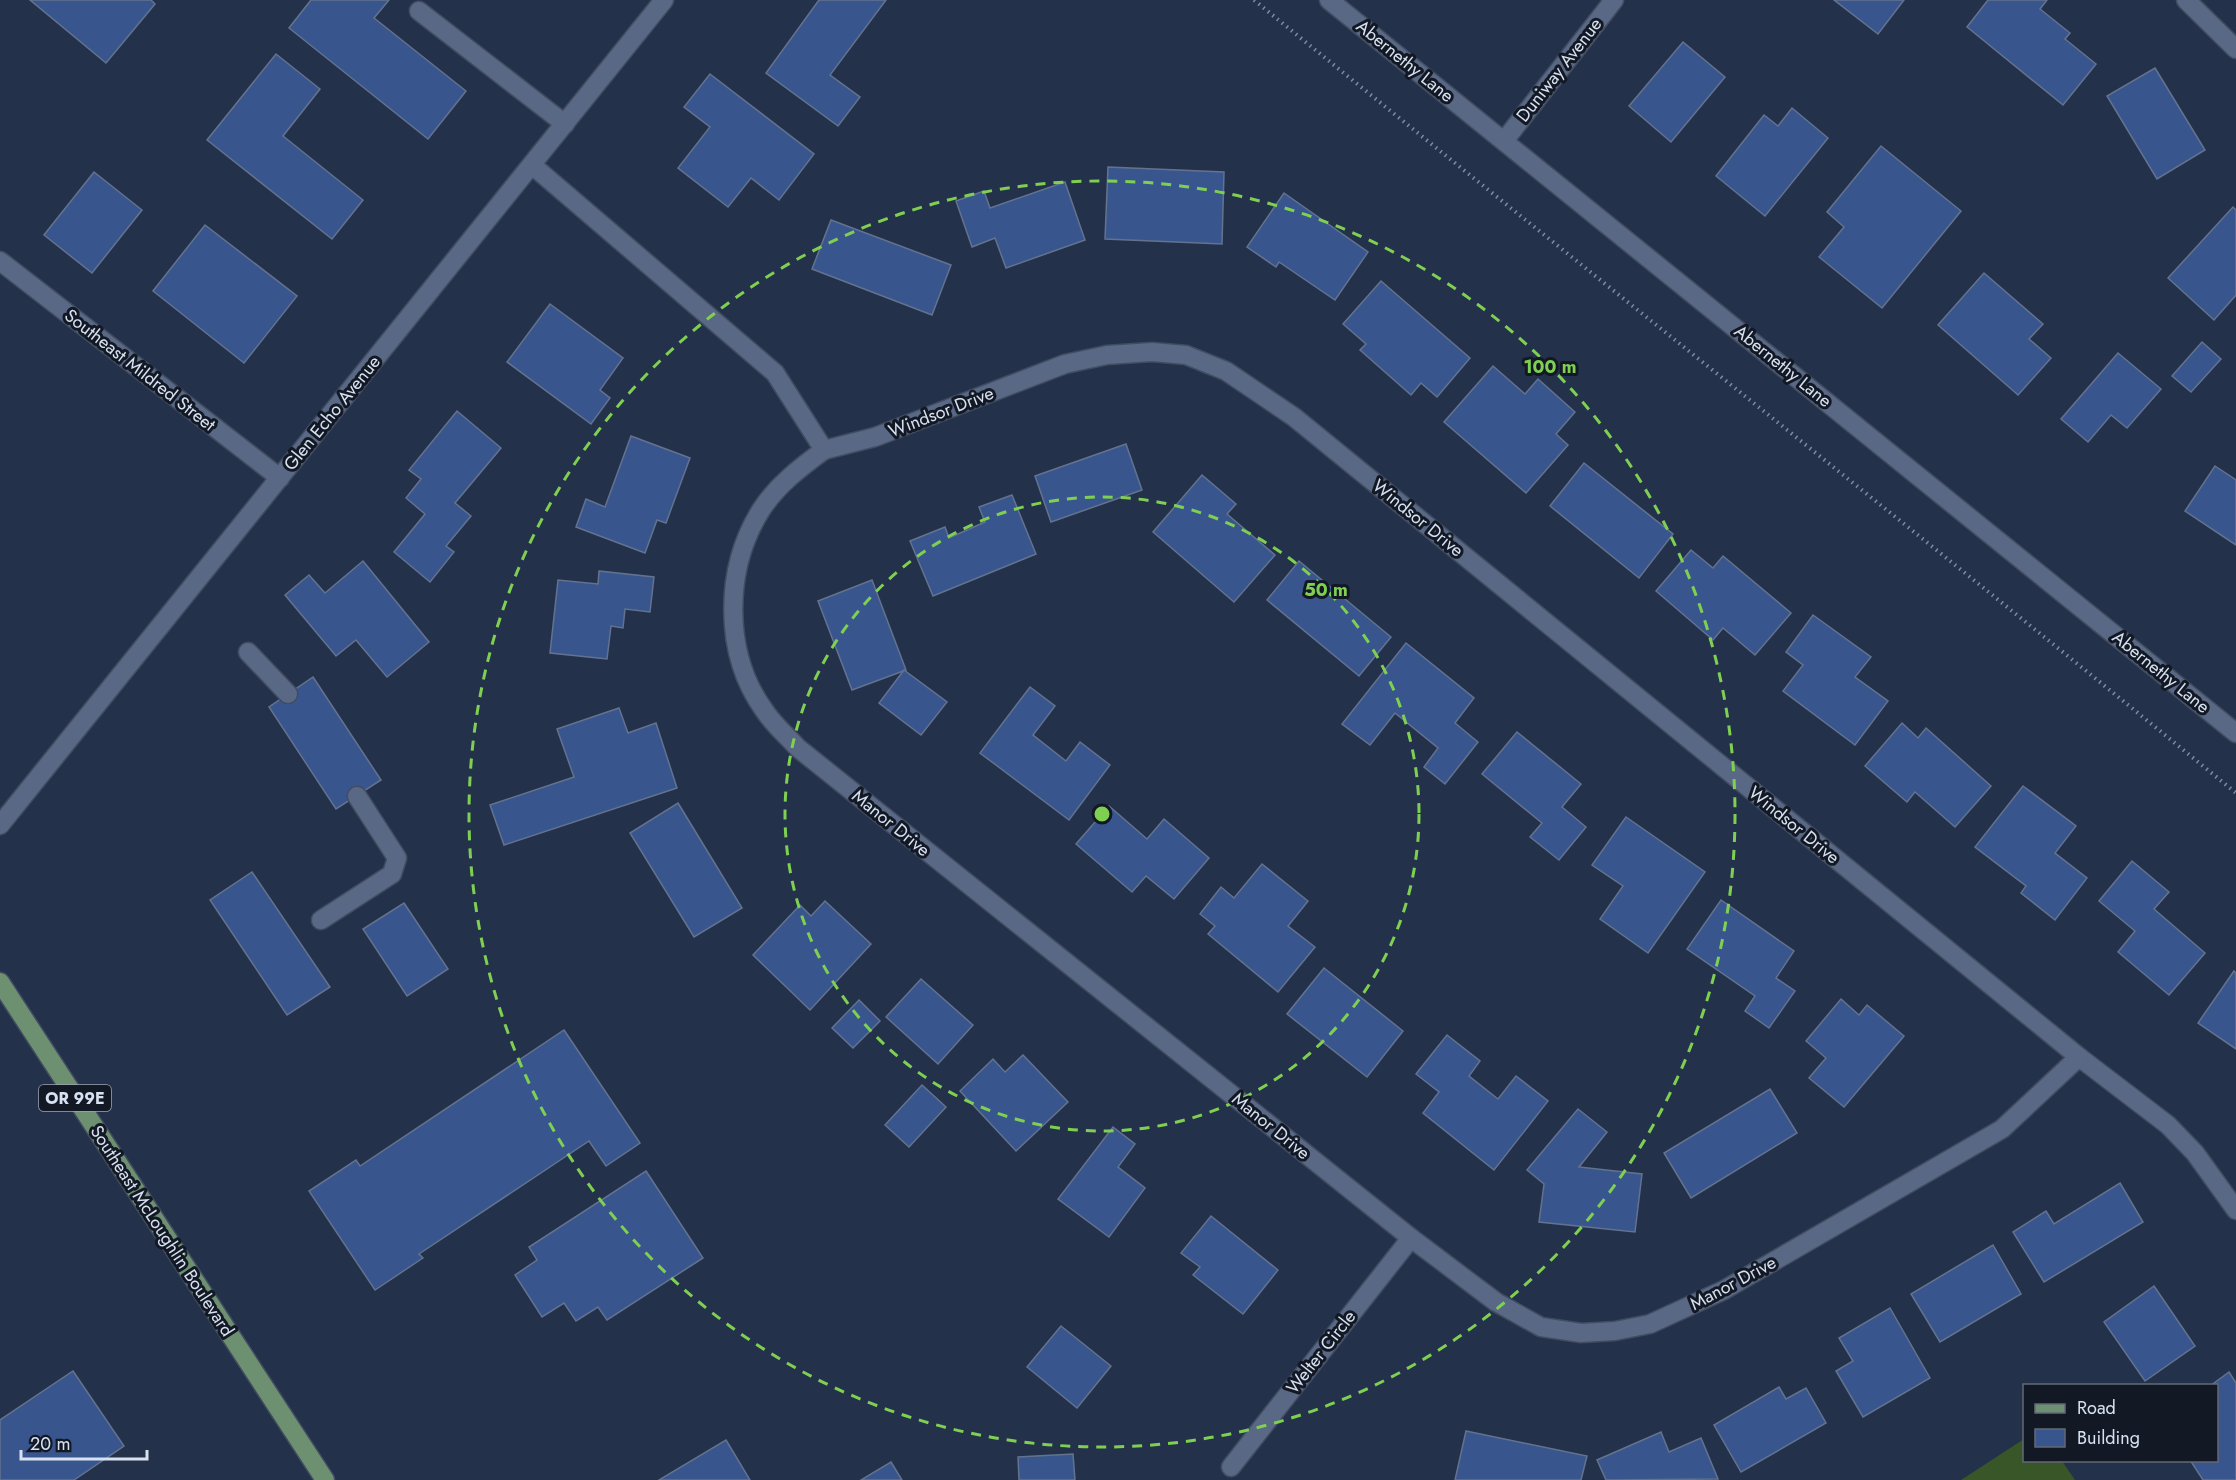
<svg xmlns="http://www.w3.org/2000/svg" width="2236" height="1480" viewBox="0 0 2236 1480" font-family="Jost,sans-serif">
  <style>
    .green { fill: #385628 }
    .building { fill: #38568d; stroke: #63738f; stroke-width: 1.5 }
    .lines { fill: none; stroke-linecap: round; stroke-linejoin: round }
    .lane-casing { stroke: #414c61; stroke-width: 21 }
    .street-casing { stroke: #414c61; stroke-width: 21 }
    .secondary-casing { stroke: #414c61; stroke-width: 21 }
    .primary-casing { stroke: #414c61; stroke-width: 21 }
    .path { stroke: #7f8b9f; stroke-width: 4; stroke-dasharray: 1.5 4.5; stroke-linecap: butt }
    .lane { stroke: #596884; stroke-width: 18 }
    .street { stroke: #596884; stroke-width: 18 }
    .secondary { stroke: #596884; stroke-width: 18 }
    .primary { stroke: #6d9071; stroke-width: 18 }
    .ring { fill: none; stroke: #7fd052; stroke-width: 3; stroke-dasharray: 10 8 }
    .labels { text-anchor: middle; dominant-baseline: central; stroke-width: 6; stroke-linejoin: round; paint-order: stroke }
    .shield { fill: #131924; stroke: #9ca5b4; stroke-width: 1.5 }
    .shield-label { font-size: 16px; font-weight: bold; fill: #d7e1f1 }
    .street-label { font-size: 18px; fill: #d7e1f1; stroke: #131924 }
    .centre { fill: #7fd052; stroke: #131924; stroke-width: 3 }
    .ring-label { font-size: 18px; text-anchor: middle; font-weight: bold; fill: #7fd052; stroke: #131924; stroke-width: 6; stroke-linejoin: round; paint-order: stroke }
  </style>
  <rect width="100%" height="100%" fill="#24314a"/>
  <path class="green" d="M2024 1439V1460L2062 1461 2075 1480H1961Z"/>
  <g class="building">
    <path d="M30 0H151L155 4 106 63Z"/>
    <path d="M311 0H389L374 18 466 91 428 139 289 28Z"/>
    <path d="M819 0H886L830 75 860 97 838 126 766 73Z"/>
    <path d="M1834 0H1904L1878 34Z"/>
    <path d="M1988 0H2047L2040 9 2070 33 2065 39 2096 64 2063 105 1967 27Z"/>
    <path d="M1683 42 1725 77 1671 142 1629 106Z"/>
    <path d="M276 54 320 89 283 136 363 200 332 239 207 140Z"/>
    <path d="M2155 68 2205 150 2157 179 2107 96Z"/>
    <path d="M710 74 814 154 779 200 751 178 728 207 678 168 710 127 684 107Z"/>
    <path d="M1792 108 1828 138 1765 216 1716 176 1764 115 1778 126Z"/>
    <path d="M1881 146 1961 211 1882 308 1819 257 1844 227 1827 212Z"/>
    <path d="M1108 167 1224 172 1222 244 1105 239Z"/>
    <path d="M94 172 142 210 92 273 44 235Z"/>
    <path d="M1065 182 1085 240 1006 268 995 238 972 247 956 201 984 191 990 208Z"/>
    <path d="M1284 193 1368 252 1335 300 1279 262 1276 267 1247 247Z"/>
    <path d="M2233 207 2236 210V295L2214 320 2168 278Z"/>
    <path d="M831 220 951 265 932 315 812 269Z"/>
    <path d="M205 225 297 296 244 363 153 291Z"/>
    <path d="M1984 273 2043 324 2029 339 2051 358 2018 395 1938 325Z"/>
    <path d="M1381 281 1470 358 1437 397 1421 383 1411 395 1360 350 1366 344 1343 324Z"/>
    <path d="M550 304 623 358 600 390 610 398 591 424 507 362Z"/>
    <path d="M2202 342 2221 359 2191 392 2172 376Z"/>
    <path d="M2118 353 2161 389 2127 428 2111 415 2088 442 2061 419Z"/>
    <path d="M1493 366 1525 394 1538 379 1575 412 1556 434 1568 445 1526 493 1444 422Z"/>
    <path d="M457 411 501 448 455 503 471 516 446 546 454 552 430 582 394 552 425 514 406 498 421 479 409 470Z"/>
    <path d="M631 436 690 458 666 523 657 520 645 553 576 527 586 499 605 507Z"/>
    <path d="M1126 444 1142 490 1051 522 1035 476Z"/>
    <path d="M1584 463 1673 534 1639 578 1550 506Z"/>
    <path d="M2215 466 2236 480V545L2185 511Z"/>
    <path d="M1202 475 1236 504 1227 514 1275 555 1234 602 1153 532Z"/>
    <path d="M1012 495 1036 554 933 596 910 541 945 527 949 538 985 522 979 507Z"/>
    <path d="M1691 550 1713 568 1723 556 1791 613 1755 655 1723 628 1713 640 1656 591Z"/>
    <path d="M363 561 429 642 387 677 356 640 336 656 285 595 309 575 325 593Z"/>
    <path d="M1299 561 1391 637 1359 676 1267 600Z"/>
    <path d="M599 571 654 577 650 612 625 609 623 628 611 626 607 659 550 653 558 580 598 584Z"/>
    <path d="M872 580 906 670 852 690 818 601Z"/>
    <path d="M1813 615 1871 657 1855 677 1888 701 1855 745 1783 691 1803 665 1786 652Z"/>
    <path d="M1406 643 1474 698 1455 723 1478 742 1445 784 1424 767 1438 748 1395 713 1370 745 1342 724Z"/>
    <path d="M904 670 947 702 921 735 879 703Z"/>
    <path d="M313 677 381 780 336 809 269 707Z"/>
    <path d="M1030 687 1055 706 1033 735 1066 761 1080 742 1110 765 1069 820 980 753Z"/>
    <path d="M619 708 628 733 656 723 677 788 504 845 490 805 574 777 557 729Z"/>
    <path d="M1902 723 1918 738 1926 728 1991 786 1955 827 1915 792 1907 802 1865 766Z"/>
    <path d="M1517 732 1581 784 1562 807 1586 827 1559 860 1530 837 1542 823 1482 774Z"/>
    <path d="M2023 786 2076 826 2055 853 2087 878 2055 920 2021 893 2026 886 1975 847Z"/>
    <path d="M678 803 742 908 694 937 630 833Z"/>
    <path d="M1109 806 1147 839 1164 819 1209 858 1174 899 1146 876 1132 892 1076 844Z"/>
    <path d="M1626 817 1705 872 1648 953 1600 919 1623 886 1592 865Z"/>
    <path d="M2132 861 2169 892 2154 909 2205 953 2169 995 2118 952 2135 931 2099 901Z"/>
    <path d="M1262 864 1308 901 1288 926 1315 947 1278 992 1208 934 1215 926 1200 914 1221 887 1234 898Z"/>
    <path d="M252 872 330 987 287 1015 210 900Z"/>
    <path d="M1721 900 1794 951 1776 978 1795 991 1769 1028 1745 1011 1755 996 1687 949Z"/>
    <path d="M825 901 871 944 810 1010 753 955 800 905 811 916Z"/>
    <path d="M404 903 448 969 407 996 363 929Z"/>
    <path d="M1324 968 1403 1031 1367 1077 1287 1014Z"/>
    <path d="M2234 971 2236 973V1049L2198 1023Z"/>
    <path d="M921 979 973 1025 938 1064 886 1017Z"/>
    <path d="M1841 999 1859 1015 1867 1005 1904 1036 1844 1107 1809 1078 1826 1058 1806 1041Z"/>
    <path d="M859 1000 880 1021 853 1048 832 1028Z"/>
    <path d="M564 1030 640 1143 606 1166 589 1141 419 1254 423 1258 375 1290 309 1191 356 1160 360 1166Z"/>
    <path d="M1447 1035 1480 1061 1469 1076 1498 1099 1516 1076 1548 1101 1494 1170 1423 1113 1439 1092 1416 1074Z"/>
    <path d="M1023 1055 1068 1102 1016 1151 960 1091 993 1059 1005 1072Z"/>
    <path d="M922 1085 946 1107 909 1147 885 1125Z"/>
    <path d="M1770 1089 1797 1133 1691 1198 1664 1153Z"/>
    <path d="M1578 1109 1607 1132 1579 1167 1642 1174 1635 1232 1539 1222 1544 1184 1527 1170Z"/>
    <path d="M1113 1127 1135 1144 1118 1167 1145 1188 1109 1237 1058 1199Z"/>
    <path d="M646 1171 703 1258 607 1320 598 1307 576 1321 564 1303 542 1317 515 1275 537 1260 529 1247Z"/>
    <path d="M2120 1183 2143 1222 2044 1282 2013 1232 2046 1211 2054 1224Z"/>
    <path d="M1211 1216 1278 1270 1243 1314 1193 1275 1200 1267 1181 1253Z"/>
    <path d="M1993 1245 2021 1294 1940 1342 1911 1294Z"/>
    <path d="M2154 1286 2195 1346 2145 1381 2104 1322Z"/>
    <path d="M1890 1308 1930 1378 1863 1417 1836 1371 1853 1361 1839 1338Z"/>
    <path d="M1061 1326 1111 1366 1077 1408 1027 1367Z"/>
    <path d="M73 1371 124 1446 74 1480H0V1420Z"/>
    <path d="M2229 1372 2236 1383V1480H2203L2190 1460H2216V1386H2210Z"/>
    <path d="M1779 1387 1786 1399 1806 1388 1826 1423 1741 1472 1714 1425Z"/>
    <path d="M1466 1431 1587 1456 1581 1480H1455Z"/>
    <path d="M1661 1432 1669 1452 1701 1438 1718 1479 1606 1480 1597 1460Z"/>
    <path d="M726 1440 750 1480H659Z"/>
    <path d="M1073 1454 1075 1480H1019L1018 1457Z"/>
    <path d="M891 1462 902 1480H861Z"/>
  </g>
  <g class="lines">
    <g class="lane-casing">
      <g id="lane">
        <path d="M419 11 565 124"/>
        <path d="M248 652 288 694"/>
        <path d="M321 920 392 874 397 858 357 796"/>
      </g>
    </g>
    <g class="street-casing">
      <g id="street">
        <path d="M2186 0 2236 49"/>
        <path d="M1504 141 1614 0"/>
        <path d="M532 165 775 373 824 450 875 437 1065 364 1107 355 1152 352 1186 355 1226 371 1294 417 2079 1057 2168 1125 2195 1153 2236 1210"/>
        <path d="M0 261 280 478"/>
        <path d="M824 450C801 467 777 485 761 510 724 569 723 653 764 710 773 724 787 736 798 748L1411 1238 1496 1302 1541 1327 1581 1333 1615 1331 1650 1324 1724 1290 2002 1129 2079 1057"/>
        <path d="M1231 1467 1411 1238"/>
      </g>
    </g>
    <g class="secondary-casing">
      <g id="secondary">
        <path d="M1329 0 2236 733"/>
        <path d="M0 825 664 0"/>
      </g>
    </g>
    <g class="primary-casing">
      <path id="primary" d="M0 982 325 1480"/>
    </g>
    <path class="path" d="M1254 0C1580 266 1910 526 2236 793"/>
    <use href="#lane" class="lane"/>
    <use href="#street" class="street"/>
    <use href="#secondary" class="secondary"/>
    <use href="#primary" class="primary"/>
  </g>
  <g class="ring">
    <circle cx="1102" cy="814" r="317"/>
    <circle cx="1102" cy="814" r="633"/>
  </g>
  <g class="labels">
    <rect class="shield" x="39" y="1085" width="72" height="26" rx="4.5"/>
    <g class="shield-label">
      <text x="75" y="1098">OR 99E</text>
    </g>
    <g class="street-label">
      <text transform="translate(1405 61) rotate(39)">Abernethy Lane</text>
      <text transform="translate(1559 70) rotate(-52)">Duniway Avenue</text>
      <text transform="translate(1783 366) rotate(39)">Abernethy Lane</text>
      <text transform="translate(140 370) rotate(38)">Southeast Mildred Street</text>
      <text transform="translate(941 412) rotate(-21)">Windsor Drive</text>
      <text transform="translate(332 413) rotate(-51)">Glen Echo Avenue</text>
      <text transform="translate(1418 518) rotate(39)">Windsor Drive</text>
      <text transform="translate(2161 672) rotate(39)">Abernethy Lane</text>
      <text transform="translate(891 823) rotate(39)">Manor Drive</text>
      <text transform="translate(1794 825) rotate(39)">Windsor Drive</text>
      <text transform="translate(1271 1126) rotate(39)">Manor Drive</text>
      <text transform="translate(162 1231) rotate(57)">Southeast McLoughlin Boulevard</text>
      <text transform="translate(1733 1283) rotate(-28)">Manor Drive</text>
      <text transform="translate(1321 1352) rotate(-52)">Welter Circle</text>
    </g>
  </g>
  <circle cx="1102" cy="814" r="9" class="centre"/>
  <g class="ring-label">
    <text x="1550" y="373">100 m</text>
    <text x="1326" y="596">50 m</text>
  </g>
  <rect x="2023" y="1384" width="195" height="78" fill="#131924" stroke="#616976" stroke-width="1.5"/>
  <rect x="2035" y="1404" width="30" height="9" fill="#6d9071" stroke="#616976" stroke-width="1.5"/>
  <text x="2077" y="1414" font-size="18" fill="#d7e1f1">Road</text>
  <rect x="2035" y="1429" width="30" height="18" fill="#38568d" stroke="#616976" stroke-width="1.5"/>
  <text x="2077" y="1444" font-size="18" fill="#d7e1f1">Building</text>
  <path d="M21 1450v9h126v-9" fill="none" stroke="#d7e1f1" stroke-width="3"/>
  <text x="30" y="1450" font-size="18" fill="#d7e1f1" stroke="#131924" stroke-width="4.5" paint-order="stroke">20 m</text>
</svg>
